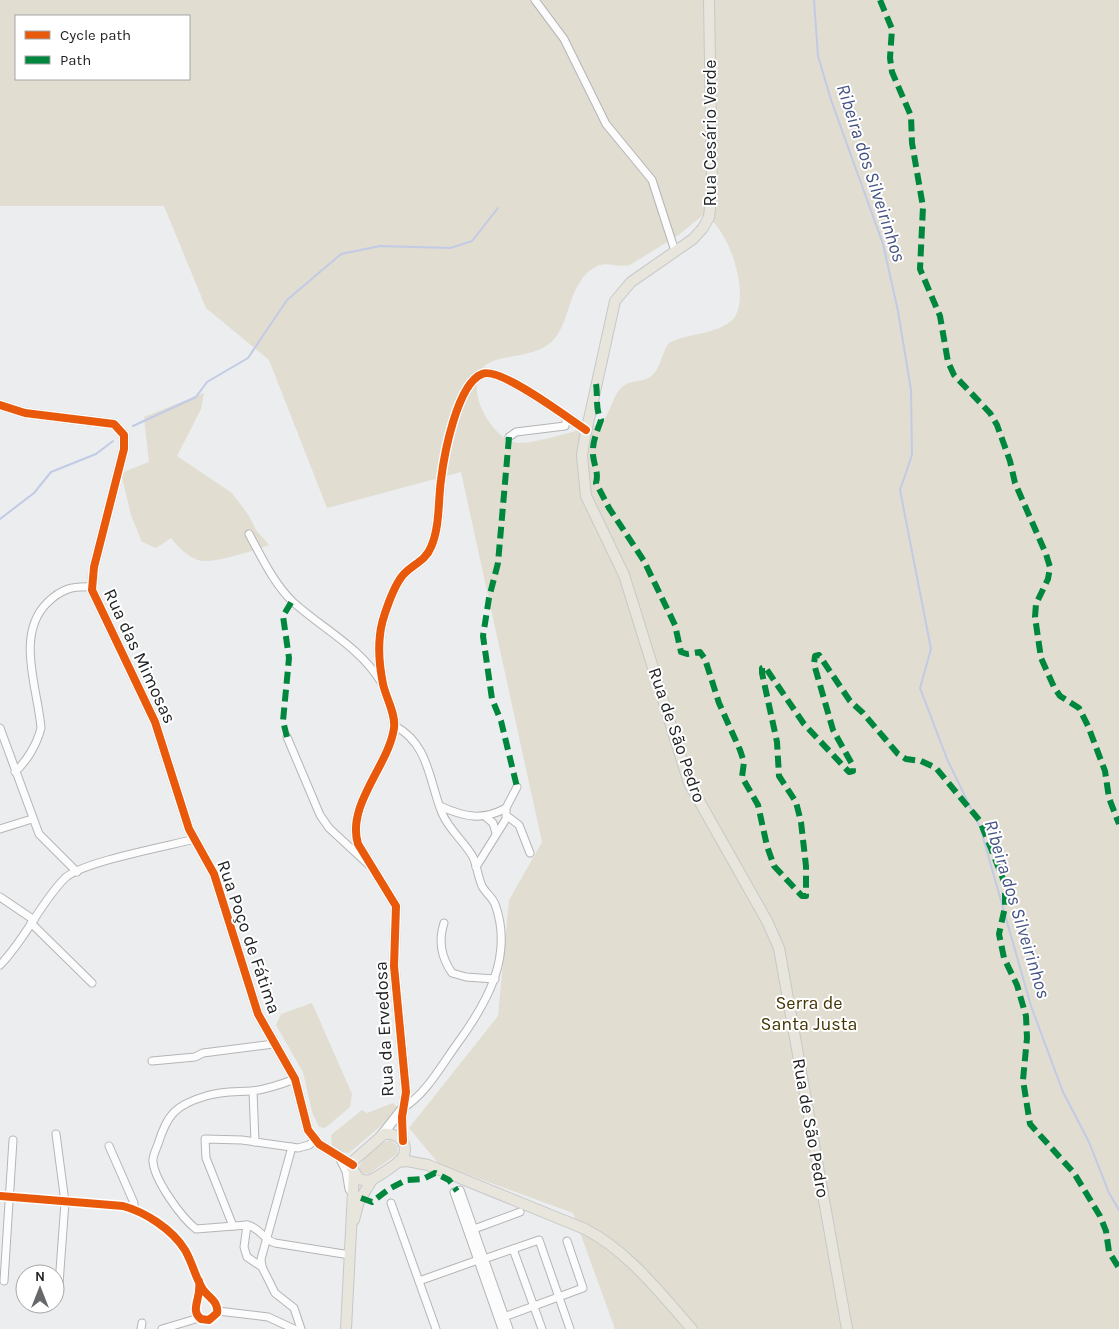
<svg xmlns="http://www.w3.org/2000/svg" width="1119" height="1329" viewBox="0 0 1119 1329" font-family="Karla,sans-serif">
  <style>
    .green { fill: #e1ddd1; fill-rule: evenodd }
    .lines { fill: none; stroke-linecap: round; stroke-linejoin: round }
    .stream { stroke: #c2cbe5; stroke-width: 2 }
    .minor-casing { stroke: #b4b5b7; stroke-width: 9 }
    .tertiary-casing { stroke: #b4b5b7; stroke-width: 11 }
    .primary-casing { stroke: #c7c8c9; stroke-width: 12 }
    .minor { stroke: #fcfcfd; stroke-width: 7 }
    .tertiary { stroke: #fcfcfd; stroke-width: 9 }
    .primary { stroke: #e8e5dd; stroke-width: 10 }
    .quiet { stroke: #00873e; stroke-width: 6; stroke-dasharray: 12 6; stroke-linecap: butt }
    .cycleway-casing { stroke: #fff; stroke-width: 11 }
    .cycleway { stroke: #e8590c; stroke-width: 8 }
    .labels { text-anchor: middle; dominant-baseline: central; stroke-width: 4; stroke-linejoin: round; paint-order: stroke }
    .street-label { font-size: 18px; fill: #1f2021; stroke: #fff }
    .park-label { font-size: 18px; fill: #433402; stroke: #fff }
    .water-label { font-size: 19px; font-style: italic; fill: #445284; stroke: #fff }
  </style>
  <rect width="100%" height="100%" fill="#ebedef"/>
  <g class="green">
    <path d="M0 0H1119V1329H615L573 1213 439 1164 409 1128 498 1016 509 900 542 842 461 472 327 508 269 360 206 308 164 206H0ZM16 16H189V79H16ZM703 215C728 223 755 303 730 322 713 335 688 333 669 343 661 353 661 370 650 377 641 383 629 379 621 388 612 397 611 412 602 422 589 428 533 444 519 443 498 442 479 411 477 392 476 383 479 374 484 366 503 353 529 359 549 344 572 327 566 281 597 266 607 261 619 268 630 265L680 234Z"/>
    <path d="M204 393 201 409 177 456 232 493 249 516 256 530 269 545C256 550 210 565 198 560 187 556 178 547 171 538L156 548 142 542 131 515 121 473 149 462 144 417Z"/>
    <path d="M312 1003 352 1094 350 1107 325 1128 319 1127 312 1112 303 1072 276 1025 281 1014Z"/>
    <path d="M393 1103 397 1107 383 1124 349 1153 340 1152 332 1145 331 1135 362 1110 367 1113Z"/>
    <path d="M391 1140 398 1147 397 1154 369 1174 362 1173 359 1168C362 1158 381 1141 391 1140Z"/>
  </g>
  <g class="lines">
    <g class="stream">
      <path d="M814 0 818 56 831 100 883 244 898 311 911 390 912 455 900 490 931 649 920 688 947 759 980 827 1031 1006 1063 1092 1089 1142 1109 1193 1119 1210"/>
      <path d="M133 426 196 397 207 382 248 358 287 300 341 254 380 246 450 248 472 241 498 208"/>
      <path d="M0 519 34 493 51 472 96 454 113 441"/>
    </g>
    <g class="minor-casing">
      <g id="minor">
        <path d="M535 0 564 39 606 124 652 180 675 251"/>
        <path d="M509 437 516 432 565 426 567 417"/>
        <path d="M249 534C261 556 274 584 293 602 323 629 360 647 381 682"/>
        <path d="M395 726C429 744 429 781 442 813 449 830 464 841 473 857 477 866 478 877 482 886 485 892 492 897 495 904 514 956 487 1003 457 1044 441 1066 426 1094 403 1108"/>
        <path d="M0 728 39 834 77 872"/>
        <path d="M287 737 320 815 329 828 370 866"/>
        <path d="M15 772C27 761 37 744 41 728 38 689 15 635 47 603 61 589 72 586 92 587"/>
        <path d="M440 806C464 817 483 821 506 808L517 787"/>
        <path d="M507 816 519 825 530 853"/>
        <path d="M486 817 493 823 496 833"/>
        <path d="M0 829 32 819"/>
        <path d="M476 867 506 819V808"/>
        <path d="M0 897 34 920"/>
        <path d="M31 923 92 983"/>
        <path d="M444 923C438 941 441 957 452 973L466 977 495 979"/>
        <path d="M0 965C25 940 39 905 64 879 80 862 169 846 195 839"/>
        <path d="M152 1061 195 1057 203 1053 274 1044"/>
        <path d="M295 1079C282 1084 265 1090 251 1091 236 1092 221 1091 206 1096 175 1105 167 1115 158 1144 156 1150 152 1157 153 1162 155 1181 181 1217 196 1229L247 1225C261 1228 263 1240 275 1243L350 1255"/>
        <path d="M253 1091 255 1142"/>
        <path d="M56 1134 65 1202 59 1284"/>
        <path d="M109 1146 134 1203V1209"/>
        <path d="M292 1147 261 1259 262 1267 275 1293 294 1308 301 1329"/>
        <path d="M0 1196 123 1206C145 1212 172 1229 185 1250 192 1262 195 1276 202 1288 208 1298 219 1301 217 1313L209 1320 201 1319C189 1310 202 1298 199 1281"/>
        <path d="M391 1203 436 1329"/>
        <path d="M247 1225 244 1247 247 1257 262 1267"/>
        <path d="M233 1226 206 1158 205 1139 242 1140 298 1148 309 1145 315 1140"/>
        <path d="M474 1229 520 1212"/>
        <path d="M513 1249 542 1329"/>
        <path d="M484 1259 539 1240 570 1329"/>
        <path d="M4 1281 13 1140"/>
        <path d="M419 1281 478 1260"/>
        <path d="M218 1311 268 1317 294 1329"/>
        <path d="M501 1318 583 1288 567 1241"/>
        <path d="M141 1329 142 1323"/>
        <path d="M162 1329 199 1318"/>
        <path d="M502 1329 454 1192 460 1190 509 1329"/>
      </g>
    </g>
    <g class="tertiary-casing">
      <g id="tertiary">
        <path d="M0 405 25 413 114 424 124 435V449L94 567 92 590 155 722 189 829 214 874 258 1014 295 1079 308 1130 319 1144 353 1165"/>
        <path d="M381 1136 403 1108"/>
        <path d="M403 1141 402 1117 406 1092 394 966 396 906 358 844C346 805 389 765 394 728 396 714 386 698 383 684 380 669 378 651 380 635 381 621 394 583 405 573 414 564 426 560 431 547 440 527 438 501 441 480 444 455 457 384 482 374 500 366 568 418 586 430"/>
        <path d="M341 1159 347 1171 350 1189"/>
      </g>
    </g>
    <g class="primary-casing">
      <g id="primary">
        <path d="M709 0 712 189 709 217 703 228 693 239 631 282 615 301 585 437 582 455 586 496 624 575 689 783 767 921 779 948 847 1329"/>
        <path d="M384 1134C398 1132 411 1145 402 1158 399 1163 375 1179 370 1180 366 1181 362 1180 359 1179L352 1168 353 1161Z"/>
        <path d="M398 1162 407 1161 428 1165 585 1229C628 1251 660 1293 692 1329"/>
        <path d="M354 1220 359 1201 372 1180"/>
        <path d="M346 1329 354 1172"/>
      </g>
    </g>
    <use href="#minor" class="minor"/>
    <use href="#tertiary" class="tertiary"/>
    <use href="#primary" class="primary"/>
    <g class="quiet">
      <path d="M880 0 892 29 890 58 892 72 911 116 912 143 923 207 920 269 940 316 948 362 954 375 990 413 997 425 1010 461 1015 483 1046 554 1050 567 1048 579 1036 604 1035 617 1041 658 1054 687 1060 696 1079 708 1088 726 1105 771 1109 798 1119 824"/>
      <path d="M596 384C598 396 595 409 601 420 597 432 592 442 593 455 594 466 599 473 596 483L609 508 644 561 675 625 681 652 687 654 700 652 705 659 719 703 740 750 744 762 742 777 758 805 767 846 774 866 802 896H806V866L801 822 796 802 779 776 777 742 762 673V668L765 667 804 724 849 772 853 771 852 764 833 730 814 664 815 656 819 655 850 701 863 713 898 754 906 759 921 761 936 768 980 821 1005 884V907L999 934 1004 958 1017 985 1026 1016 1027 1038 1023 1080 1030 1124 1074 1173 1100 1216 1106 1231 1109 1252 1119 1268"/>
      <path d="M509 437 498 563 489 598 483 636 492 699 501 721 517 787"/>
      <path d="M287 737 283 721 289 658 283 616 292 601"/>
      <path d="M361 1198 372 1202 389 1189 406 1180 423 1179 435 1173 449 1180 457 1191"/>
    </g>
    <g class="cycleway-casing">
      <g id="cycleway">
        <path d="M0 405 25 413 114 424 124 435V449L94 567 92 590 155 722 189 829 214 874 258 1014 295 1079 308 1130 319 1144 353 1165"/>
        <path d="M403 1141 402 1117 406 1092 394 966 396 906 358 844C346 805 389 765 394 728 396 714 386 698 383 684 380 669 378 651 380 635 381 621 394 583 405 573 414 564 426 560 431 547 440 527 438 501 441 480 444 455 457 384 482 374 500 366 568 418 586 430"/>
        <path d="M0 1196 123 1206C145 1212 172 1229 185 1250 192 1262 195 1276 202 1288 208 1298 219 1301 217 1313L209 1320 201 1319C189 1310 202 1298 199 1281"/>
      </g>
    </g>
    <use href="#cycleway" class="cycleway"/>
  </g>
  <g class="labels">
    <g class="street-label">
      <text transform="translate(710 133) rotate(-90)">Rua Cesário Verde</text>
      <text transform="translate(140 656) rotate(65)">Rua das Mimosas</text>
      <text transform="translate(677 735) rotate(71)">Rua de São Pedro</text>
      <text transform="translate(249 937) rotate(71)">Rua Poço de Fátima</text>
      <text transform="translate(384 1029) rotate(-93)">Rua da Ervedosa</text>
      <text transform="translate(811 1128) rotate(80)">Rua de São Pedro</text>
    </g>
    <g class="park-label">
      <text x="809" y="1003">Serra de<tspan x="809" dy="21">Santa Justa</tspan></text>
    </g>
    <g class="water-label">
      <text transform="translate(871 173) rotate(72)">Ribeira dos Silveirinhos</text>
      <text transform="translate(1017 909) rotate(73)">Ribeira dos Silveirinhos</text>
    </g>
  </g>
  <rect x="15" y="15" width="175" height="65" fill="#ffffff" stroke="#a5a6a6"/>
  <rect x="25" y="31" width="25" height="8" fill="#e8590c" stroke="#a5a6a6"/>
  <text x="60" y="40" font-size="15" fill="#1f2021">Cycle path</text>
  <rect x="25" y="56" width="25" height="8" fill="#00873e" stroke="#a5a6a6"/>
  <text x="60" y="65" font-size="15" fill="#1f2021">Path</text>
  <g transform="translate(40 1289)"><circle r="24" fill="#ffffff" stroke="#a5a6a6"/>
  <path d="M0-4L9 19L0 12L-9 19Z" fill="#666869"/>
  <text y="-8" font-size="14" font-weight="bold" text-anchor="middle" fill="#1f2021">N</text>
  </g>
</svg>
